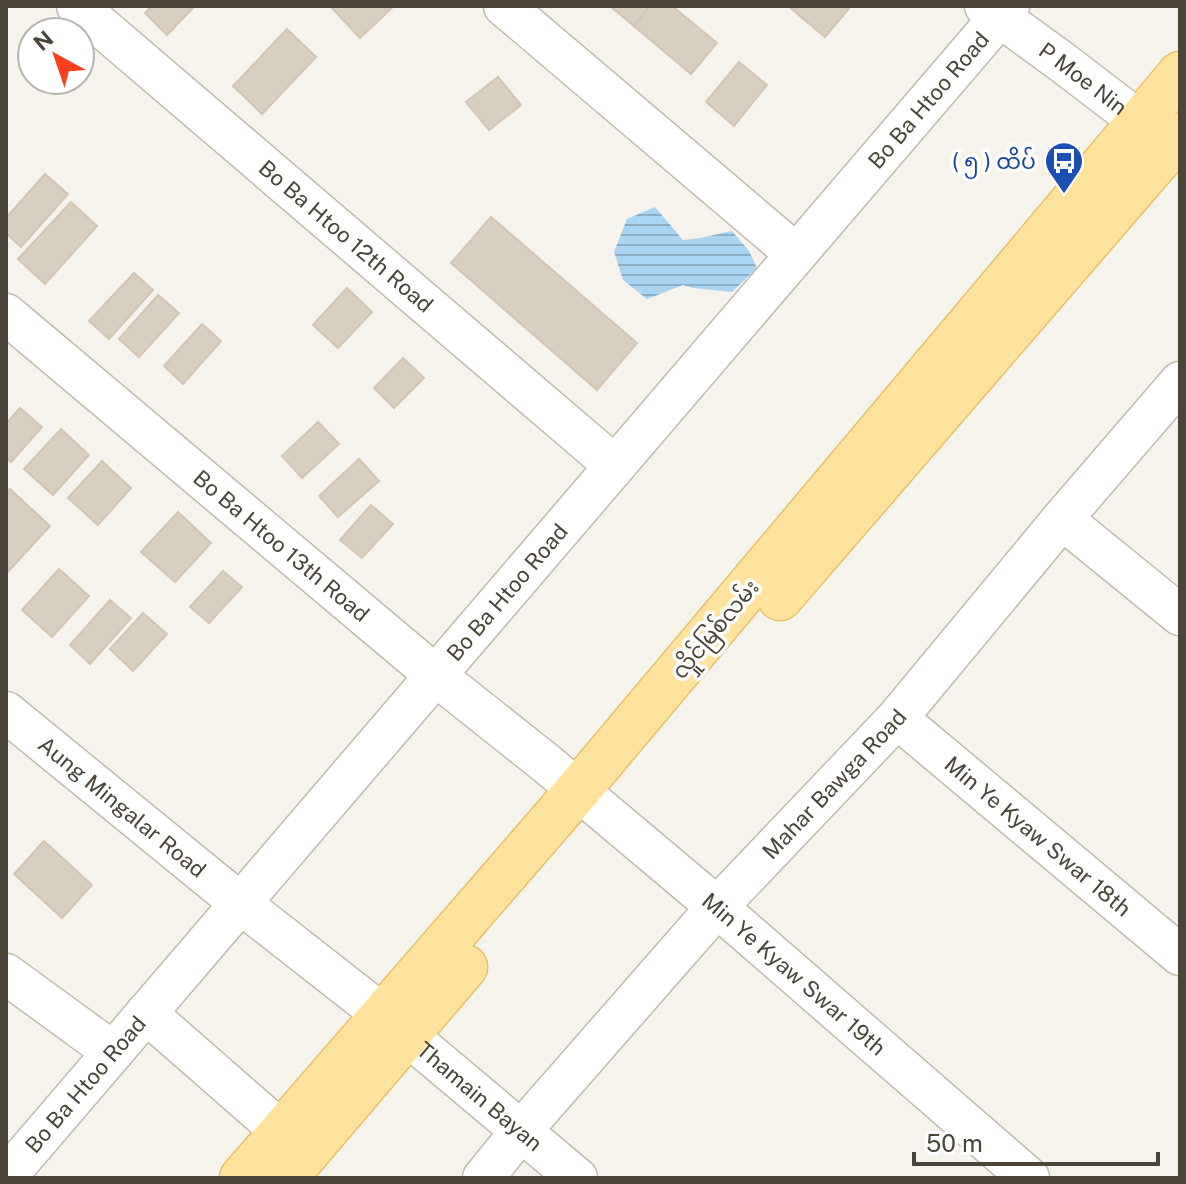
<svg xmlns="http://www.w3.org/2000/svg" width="1186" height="1184" viewBox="0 0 1186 1184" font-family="'Public Sans','Noto Sans Myanmar',sans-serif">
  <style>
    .water { fill: url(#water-rules) }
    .building { fill: #d8cfc1; stroke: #d3c7b4; stroke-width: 2 }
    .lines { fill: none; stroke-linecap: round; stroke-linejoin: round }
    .minor-casing { stroke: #c2bbae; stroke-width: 43 }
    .major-casing { stroke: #e6c16a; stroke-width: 47 }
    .minor { stroke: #fff; stroke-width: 40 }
    .major { stroke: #ffe39c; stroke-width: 44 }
    .labels { text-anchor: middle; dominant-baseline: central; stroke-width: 7; stroke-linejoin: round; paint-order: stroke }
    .street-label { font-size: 22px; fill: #4b4439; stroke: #fff }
    .transit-label { font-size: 22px; fill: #164399; stroke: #fff; text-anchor: end }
  </style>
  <defs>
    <pattern id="water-rules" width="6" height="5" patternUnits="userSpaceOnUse" patternTransform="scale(2)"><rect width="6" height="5" fill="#a9d4f2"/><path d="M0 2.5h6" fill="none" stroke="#8caec5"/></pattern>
  </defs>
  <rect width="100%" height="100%" fill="#f6f3ec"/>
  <path class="water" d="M655 207 683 240 700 238 732 231 749 251 757 268 732 292 693 288 683 285 647 299 623 280 614 252 627 219Z"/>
  <g class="building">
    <path d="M152 6H195L167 35 145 13Z"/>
    <path d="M330 6H394L360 38Z"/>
    <path d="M610 6H650L634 26Z"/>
    <path d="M650 6H672L717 43 691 74 634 26Z"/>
    <path d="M788 6H851L825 37Z"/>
    <path d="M287 29 316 57 262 114 233 86Z"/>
    <path d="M739 62 767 85 734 126 706 102Z"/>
    <path d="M498 77 521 105 489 130 466 102Z"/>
    <path d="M45 174 68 194 21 247 6 233V218Z"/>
    <path d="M71 202 97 226 45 284 18 259Z"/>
    <path d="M491 217 637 343 597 390 451 263Z"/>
    <path d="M134 273 153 290 109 339 89 321Z"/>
    <path d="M347 288 372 312 338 348 313 325Z"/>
    <path d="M158 295 179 313 139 357 119 339Z"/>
    <path d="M202 324 221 341 183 384 164 366Z"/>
    <path d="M403 358 424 378 394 408 374 388Z"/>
    <path d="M20 408 42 427 11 462 6 458V424Z"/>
    <path d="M318 422 339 444 302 478 282 456Z"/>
    <path d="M61 429 89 455 53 495 24 469Z"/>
    <path d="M359 459 379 481 338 517 319 496Z"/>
    <path d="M102 461 131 488 98 525 68 498Z"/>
    <path d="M10 489 50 526 6 574V494Z"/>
    <path d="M371 505 393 524 362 558 340 540Z"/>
    <path d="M178 512 211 543 175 582 141 552Z"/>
    <path d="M59 569 89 596 52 637 22 610Z"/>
    <path d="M223 571 242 587 209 623 190 607Z"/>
    <path d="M110 600 131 618 90 664 70 645Z"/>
    <path d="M143 613 167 634 133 671 110 649Z"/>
    <path d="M44 841 92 885 62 918 14 874Z"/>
  </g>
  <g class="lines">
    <g class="minor-casing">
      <g id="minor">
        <path id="s1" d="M77 6 615 466"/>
        <path d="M504 6 796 254"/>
        <path id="s2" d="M985 6 1062 62 1164 140"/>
        <path id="s3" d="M6 314 435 675 547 764 717 907 1029 1178"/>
        <path d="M1062 519 1180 615"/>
        <path id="s4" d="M6 712 240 903 383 1015 577 1178"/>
        <path id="s5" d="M897 718 1180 955"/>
        <path d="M6 974 113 1052"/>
        <path d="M146 1013 282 1132 306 1151"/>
        <path id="s6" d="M6 1177 1009 6"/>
        <path id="s7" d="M483 1178 521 1131 717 907 897 718 1062 519 1180 382"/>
      </g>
    </g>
    <g class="major-casing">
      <g id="major">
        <path d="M780 598 1180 135"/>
        <path d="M242 1178 578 790 1180 74"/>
        <path d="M285 1178 465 967"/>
      </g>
    </g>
    <use href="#minor" class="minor"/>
    <use href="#major" class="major"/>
  </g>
  <defs>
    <g id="bus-pin" transform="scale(2)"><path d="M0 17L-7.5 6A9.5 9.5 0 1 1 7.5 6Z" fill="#1a4fb4" stroke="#fff"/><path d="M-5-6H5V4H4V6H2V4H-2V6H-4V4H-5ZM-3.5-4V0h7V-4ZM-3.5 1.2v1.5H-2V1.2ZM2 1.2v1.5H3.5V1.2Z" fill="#fff"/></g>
  </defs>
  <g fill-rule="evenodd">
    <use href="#bus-pin" x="1064" y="161"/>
  </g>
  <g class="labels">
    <g class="street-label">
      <text stroke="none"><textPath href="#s2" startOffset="122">P Moe Nin</textPath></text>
      <text stroke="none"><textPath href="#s6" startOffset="1418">Bo Ba Htoo Road</textPath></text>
      <text stroke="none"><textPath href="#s1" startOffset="354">Bo Ba Htoo 12th Road</textPath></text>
      <text stroke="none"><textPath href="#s3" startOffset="360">Bo Ba Htoo 13th Road</textPath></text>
      <text stroke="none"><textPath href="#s6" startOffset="770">Bo Ba Htoo Road</textPath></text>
      <text transform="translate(715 629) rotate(-50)">လှိုင်မြစ်လမ်း</text>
      <text stroke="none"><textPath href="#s7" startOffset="528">Mahar Bawga Road</textPath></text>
      <text stroke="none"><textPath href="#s4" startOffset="150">Aung Mingalar Road</textPath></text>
      <text stroke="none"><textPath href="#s5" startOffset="184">Min Ye Kyaw Swar 18th</textPath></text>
      <text stroke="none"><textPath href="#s3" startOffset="1028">Min Ye Kyaw Swar 19th</textPath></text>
      <text stroke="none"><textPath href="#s6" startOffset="122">Bo Ba Htoo Road</textPath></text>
      <text stroke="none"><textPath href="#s4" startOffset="610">Thamain Bayan</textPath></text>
    </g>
    <g class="transit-label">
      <text x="1036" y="161">( ၅ ) ထိပ်</text>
    </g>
  </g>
  <rect width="1186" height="1184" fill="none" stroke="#4b4439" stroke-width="16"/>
  <g transform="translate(56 56) rotate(320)"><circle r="38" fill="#ffffff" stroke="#b7b4b0" stroke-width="2"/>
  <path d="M0-6L14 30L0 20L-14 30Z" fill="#fc3f1d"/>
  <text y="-12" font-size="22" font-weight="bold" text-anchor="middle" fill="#4b4439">N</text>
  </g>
  <path d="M914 1152v12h244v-12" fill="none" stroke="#4b4439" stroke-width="4"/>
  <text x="926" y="1152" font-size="24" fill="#4b4439" stroke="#ffffff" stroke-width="6" paint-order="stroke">50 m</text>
</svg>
